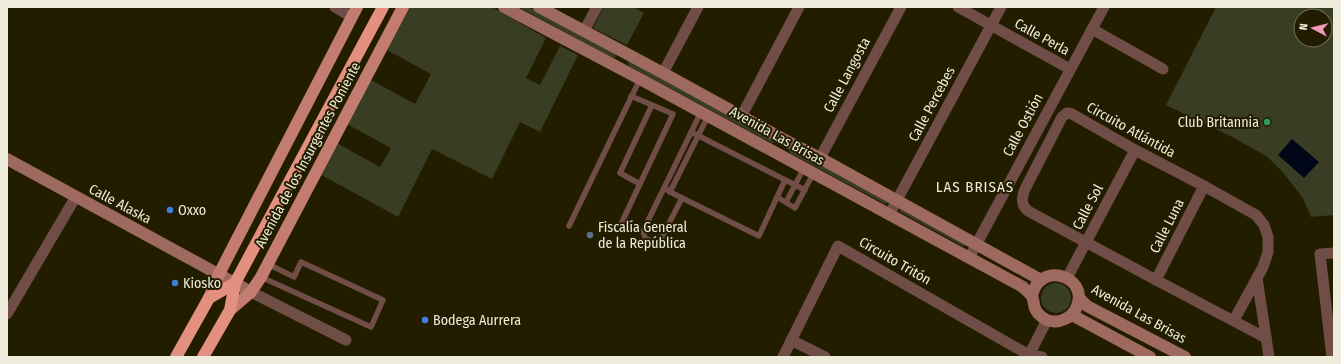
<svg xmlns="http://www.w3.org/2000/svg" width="1341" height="364" viewBox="0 0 1341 364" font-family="'Fira Sans Condensed',sans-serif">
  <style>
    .green { fill: #383d24; fill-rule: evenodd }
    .water { fill: #010619 }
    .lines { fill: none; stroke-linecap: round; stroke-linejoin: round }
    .lane { stroke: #704e47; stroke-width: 5.5 }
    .street { stroke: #704e47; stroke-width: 11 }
    .secondary { stroke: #9e695e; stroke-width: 12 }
    .primary { stroke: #c37d70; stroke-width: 12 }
    .highway { stroke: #e49080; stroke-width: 12 }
    .leisure-dot { fill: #2e9e5b; stroke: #231d00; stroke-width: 1.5 }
    .shop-dot { fill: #3f7fe0; stroke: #231d00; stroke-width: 1.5 }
    .service-dot { fill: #5c6f8a; stroke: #231d00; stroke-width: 1.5 }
    .labels { text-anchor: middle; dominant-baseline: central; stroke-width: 4; stroke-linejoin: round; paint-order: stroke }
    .street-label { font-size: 14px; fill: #eeecda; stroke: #231d00 }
    .poi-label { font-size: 14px; fill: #eeecda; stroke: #231d00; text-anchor: start }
    .neighbourhood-label { font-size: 15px; letter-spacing: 1px; fill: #eeecda; stroke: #231d00 }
  </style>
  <rect width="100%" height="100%" fill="#231d00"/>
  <g class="green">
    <path d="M409 7H492L546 38 526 78 540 85 560 46 578 55 540 132 520 122 492 179 432 149 398 217 318 173 335 142 380 167 391 148 345 123 369 79 415 104 431 74 385 49Z"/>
    <path d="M519 7H529L615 53 616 57 612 58Z"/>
    <path d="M604 7H633L644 13 627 45 593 28Z"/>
    <path d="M1216 7H1334V215L1311 217 1303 198 1281 170 1266 156 1236 139 1166 105ZM1301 16H1325V40H1301Z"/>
    <path d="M628 62H632L774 139 775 142 772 143 629 66Z"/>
    <path d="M793 148 887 200 888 203 885 204 790 153 789 149Z"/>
    <path d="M899 209 966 245 963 246 900 212Z"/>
    <circle cx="1056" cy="298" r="15"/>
  </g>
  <path class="water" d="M1292 139 1319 162 1304 178 1278 155Z"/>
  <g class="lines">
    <g class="lane">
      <path d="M691 132 805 190"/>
      <path d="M640 184 620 173 652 105"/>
      <path d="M665 188 670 192 759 236 785 180"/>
      <path d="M670 192 708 116"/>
      <path d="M777 197 795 208 813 174"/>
      <path d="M682 198 663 235 658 242 651 241 645 238 643 231 701 112"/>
      <path d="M786 202 804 168"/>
      <path d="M621 224 673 114 631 96"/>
      <path d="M569 226 640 79"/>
      <path d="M261 277 371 327 383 300 301 262 294 277 268 264"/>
    </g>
    <g class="street">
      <path d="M335 7 352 17"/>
      <path d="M958 7 1070 69"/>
      <path d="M1092 29 1163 69"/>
      <path d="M584 31 597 7"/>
      <path d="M663 73 698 7"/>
      <path d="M741 117 799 7"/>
      <path d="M820 158 901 7"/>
      <path d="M889 215 1001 7"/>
      <path d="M969 258 1104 7"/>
      <path d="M1067 278 1135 150"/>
      <path d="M1257 278 1269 357"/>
      <path d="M1156 280 1204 186"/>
      <path d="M251 292 346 340"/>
      <path d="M7 314 75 198"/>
      <path d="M1234 320 1263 267 1268 252V237L1264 225 1256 215 1204 186 1135 150 1072 114 1067 113 1062 117 1025 189C1021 198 1021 205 1028 211L1156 280 1266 338"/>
      <path d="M791 340 825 357"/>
      <path d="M783 357 838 246 1029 355 1042 357"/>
      <path d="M1028 357 1047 320"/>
      <path d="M1332 357 1320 254 1334 253"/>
    </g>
    <g class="secondary">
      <path d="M504 7 640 79 1023 287C1025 290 1029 292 1031 295 1036 302 1031 309 1042 317 1048 322 1057 323 1065 319 1070 317 1075 312 1077 306 1089 276 1039 260 1032 296"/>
      <path d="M539 7 663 73 783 139 820 158 1041 280"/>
      <path d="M7 159 251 292"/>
      <path d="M1079 298 1087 306 1185 357"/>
      <path d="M1072 315 1150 357"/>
    </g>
    <g class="primary">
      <path d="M209 298 219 274 357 7"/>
      <path d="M230 310 251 292 261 277 403 7"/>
    </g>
    <g class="highway">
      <path d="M176 357 209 298 235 283"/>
      <path d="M203 357 230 310 235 283 383 7"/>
    </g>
  </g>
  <circle class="leisure-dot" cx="1267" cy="122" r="4"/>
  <g class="shop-dot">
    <circle cx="170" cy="210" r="4"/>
    <circle cx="175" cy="283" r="4"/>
    <circle cx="425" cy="320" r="4"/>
  </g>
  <circle class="service-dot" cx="590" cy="235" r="4"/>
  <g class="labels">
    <g class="street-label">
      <text transform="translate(1042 37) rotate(29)">Calle Perla</text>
      <text transform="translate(847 75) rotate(-62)">Calle Langosta</text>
      <text transform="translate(932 104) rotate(-62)">Calle Percebes</text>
      <text transform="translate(1023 125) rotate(-62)">Calle Ostión</text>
      <text transform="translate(1131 130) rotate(29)">Circuito Atlántida</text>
      <text transform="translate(777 136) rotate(29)">Avenida Las Brisas</text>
      <text transform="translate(308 155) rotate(-62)">Avenida de los Insurgentes Poniente</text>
      <text transform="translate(120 204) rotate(28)">Calle Alaska</text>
      <text transform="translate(1088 207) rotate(-62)">Calle Sol</text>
      <text transform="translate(1167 226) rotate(-63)">Calle Luna</text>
      <text transform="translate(895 261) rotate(30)">Circuito Tritón</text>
      <text transform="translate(1139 314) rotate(29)">Avenida Las Brisas</text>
    </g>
    <g class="poi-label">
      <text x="1259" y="122" text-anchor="end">Club Britannia</text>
      <text x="178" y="210">Oxxo</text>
      <text x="598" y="227">Fiscalía General<tspan x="598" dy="16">de la República</tspan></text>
      <text x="183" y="283">Kiosko</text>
      <text x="433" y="320">Bodega Aurrera</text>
    </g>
    <g class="neighbourhood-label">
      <text x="975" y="187">LAS BRISAS</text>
    </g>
  </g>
  <rect width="1341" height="364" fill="none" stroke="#eeecda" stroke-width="16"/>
  <g transform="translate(1313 28) rotate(277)"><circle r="19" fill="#231d00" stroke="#747057"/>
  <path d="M0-3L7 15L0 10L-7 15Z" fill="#f09ab7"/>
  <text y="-6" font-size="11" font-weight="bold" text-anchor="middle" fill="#eeecda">N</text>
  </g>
</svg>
